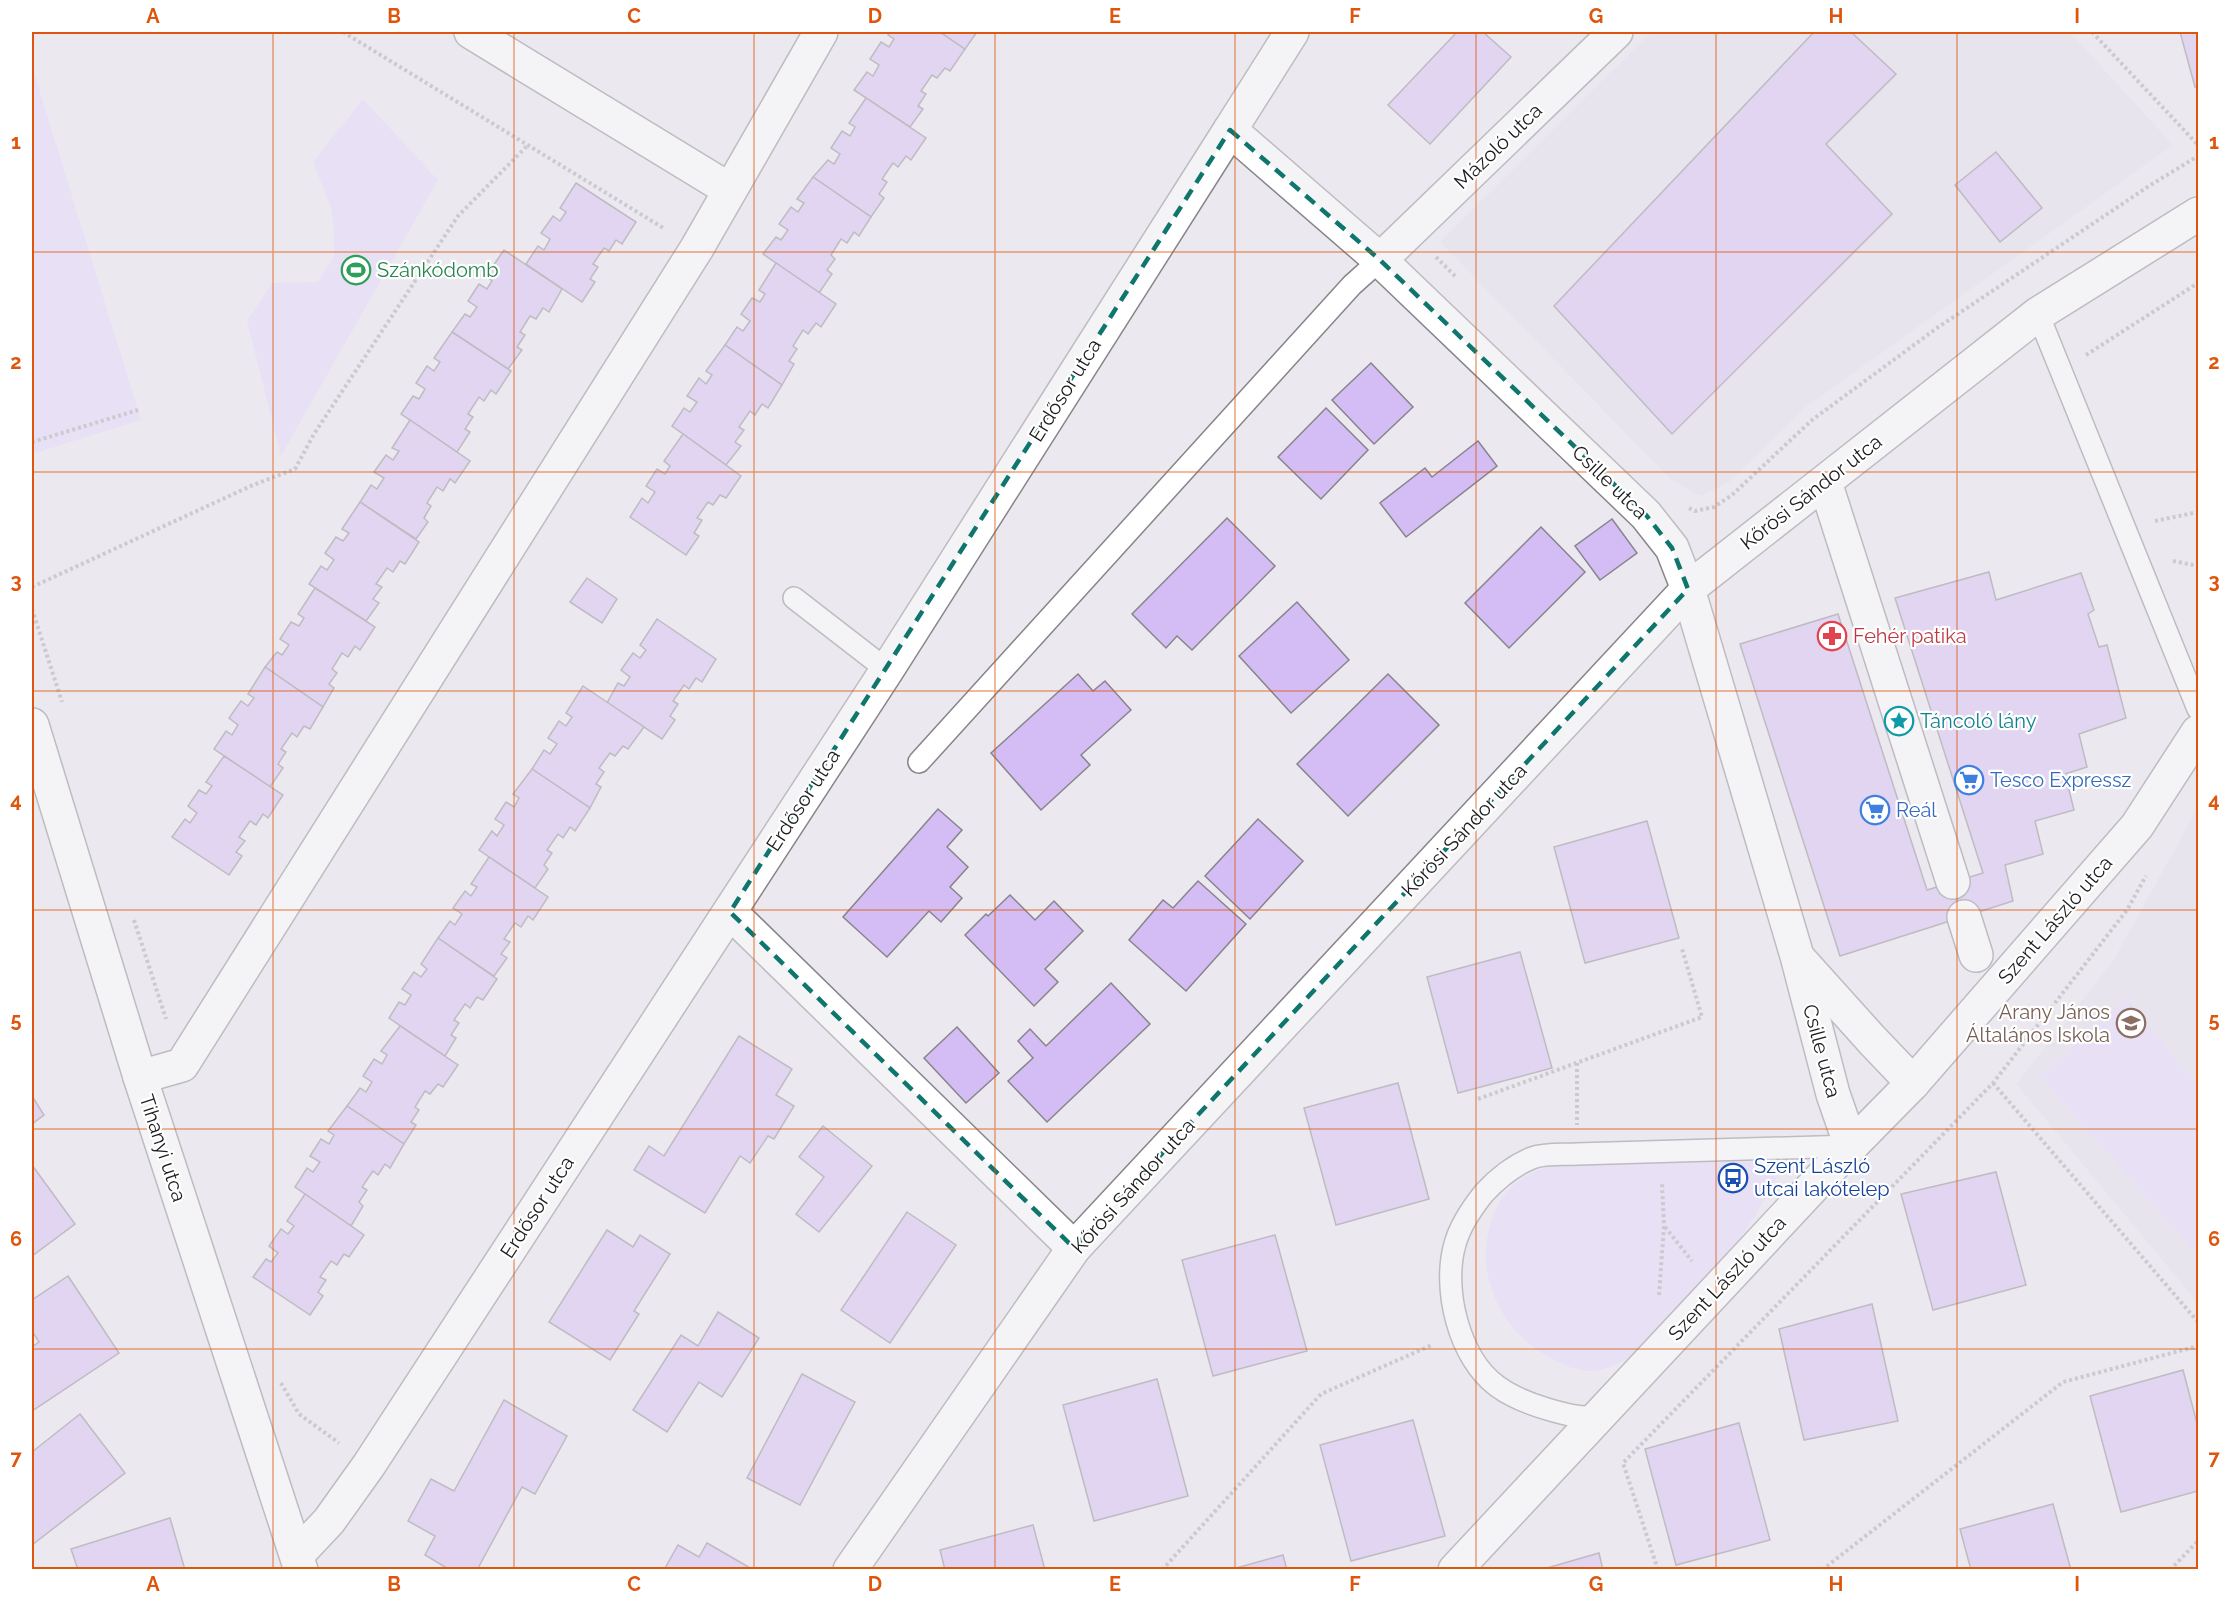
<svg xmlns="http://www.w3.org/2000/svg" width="2230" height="1601" viewBox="0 0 2230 1601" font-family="Raleway,sans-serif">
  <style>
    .built { fill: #e4deec }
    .green { fill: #e5d4fd }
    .building { fill: #d4bdf4; stroke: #87858b; stroke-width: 1.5 }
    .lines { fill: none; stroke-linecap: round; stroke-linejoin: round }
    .lane-casing { stroke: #87858a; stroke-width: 24 }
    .street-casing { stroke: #87858a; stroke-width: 36 }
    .secondary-casing { stroke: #87858a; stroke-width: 36 }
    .path { stroke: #a7a5aa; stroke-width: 4; stroke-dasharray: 3 3; stroke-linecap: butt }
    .lane { stroke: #fff; stroke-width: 21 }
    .street { stroke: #fff; stroke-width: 33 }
    .secondary { stroke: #fff; stroke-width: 33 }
    .marked { fill: none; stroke: #0f766e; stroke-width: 4.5; stroke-dasharray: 12 8; stroke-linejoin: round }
    .grid { fill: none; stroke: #de560d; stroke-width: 1.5; stroke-opacity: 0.55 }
    .labels { text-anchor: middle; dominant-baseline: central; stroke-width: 4.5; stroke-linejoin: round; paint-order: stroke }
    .street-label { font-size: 20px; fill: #1c1b1d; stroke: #fff }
    .leisure-label { font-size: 20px; fill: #27864d; stroke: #fff; text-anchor: start }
    .health-label { font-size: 20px; fill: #be3a42; stroke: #fff; text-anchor: start }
    .culture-label { font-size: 20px; fill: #0d838f; stroke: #fff; text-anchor: start }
    .shop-label { font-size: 20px; fill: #366cbe; stroke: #fff; text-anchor: start }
    .education-label { font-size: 20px; fill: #785e54; stroke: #fff; text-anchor: end }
    .transit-label { font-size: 20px; fill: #164399; stroke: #fff; text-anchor: start }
    .neatline { fill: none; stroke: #de560d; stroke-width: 2 }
    .grid-label { font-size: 20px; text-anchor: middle; font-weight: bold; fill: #de560d }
  </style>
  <rect width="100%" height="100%" fill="#ebe9ef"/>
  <g class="built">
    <path d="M1651 32H2070L2173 145 1806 407 1729 482 1701 496 1671 480 1440 242Z"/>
    <path d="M2198 807V1303L2016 1084 2113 961Z"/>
  </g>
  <g class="green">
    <path d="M32 66 141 420 32 454Z"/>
    <path d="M363 99 438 180 281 456 247 321 272 283 318 282 334 257V229L331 208 313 162Z"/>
    <path d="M2126 998 2198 1086V1245L2193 1250 2040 1077Z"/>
    <path d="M1565 1160 1784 1162C1773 1186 1760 1210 1744 1233 1733 1248 1718 1262 1705 1277 1676 1312 1643 1365 1593 1371 1580 1372 1566 1366 1554 1360 1502 1335 1471 1272 1493 1216 1497 1206 1503 1194 1512 1186 1527 1173 1547 1167 1565 1160Z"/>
  </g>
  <g class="building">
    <path d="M890 32H940L965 49 950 71 945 68 937 78 932 75 921 91 926 94 918 106 923 109 910 127 854 90 867 72 873 76 879 65 870 59 881 42 889 47 894 39 888 35Z"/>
    <path d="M940 32H977L965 49Z"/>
    <path d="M1457 32H1483L1511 57 1430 144 1388 105Z"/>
    <path d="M1814 32H1851L1896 74 1826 144 1892 214 1672 434 1554 306Z"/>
    <path d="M2180 32H2198V86L2195 87Z"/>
    <path d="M866 98 926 138 911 160 906 156 898 167 893 163 882 179 887 182 879 194 884 198 871 217 813 177 828 160 834 164 840 154 831 148 842 131 850 136 855 127 849 123Z"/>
    <path d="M1996 152 2042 208 2000 242 1955 185Z"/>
    <path d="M813 177 871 217 859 236 854 232 847 243 841 239 831 255 835 259 827 270 832 274 819 293 763 254 776 237 781 240 788 230 779 224 791 207 798 212 804 203 797 199Z"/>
    <path d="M576 183 636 222 622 244 616 240 609 251 604 248 593 264 598 267 590 279 595 282 582 302 526 264 538 246 544 250 550 239 541 233 553 216 560 221 566 212 560 208Z"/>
    <path d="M504 250 562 289 549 312 543 308 536 319 530 316 520 332 525 335 517 347 522 350 508 369 452 332 465 314 470 317 477 307 468 301 479 284 487 289 492 281 486 276Z"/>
    <path d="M776 263 836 304 821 327 816 323 808 334 803 330 793 346 797 349 789 361 794 364 782 385 725 345 737 327 743 331 750 321 741 314 752 298 760 302 765 294 759 290Z"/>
    <path d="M452 332 511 371 496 394 491 390 484 401 479 397 468 414 473 417 465 429 470 432 457 452 401 414 413 396 419 399 425 389 416 383 427 366 434 371 440 362 434 358Z"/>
    <path d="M725 345 782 385 768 408 762 404 755 415 750 411 739 427 744 430 735 442 741 446 726 465 672 426 684 408 690 412 697 402 687 396 699 378 706 384 712 375 706 371Z"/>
    <path d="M1371 363 1413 407 1374 444 1332 400Z"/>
    <path d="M1326 408 1368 450 1321 499 1278 457Z"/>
    <path d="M410 420 470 461 455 483 450 479 443 491 437 487 427 503 431 506 424 518 428 522 416 539 360 502 371 485 377 489 384 478 374 472 386 455 393 460 399 451 392 448Z"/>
    <path d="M683 434 741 476 726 498 720 495 713 505 708 502 697 518 702 520 694 533 699 536 686 555 630 517 642 498 648 503 655 492 646 486 657 469 665 474 670 466 664 461Z"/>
    <path d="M1478 441 1497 466 1406 537 1380 503 1425 468 1432 477Z"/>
    <path d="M360 502 419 542 405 564 400 561 393 572 387 568 376 584 382 587 373 599 379 603 366 621 309 584 321 566 327 570 334 560 325 553 336 537 343 541 349 533 342 529Z"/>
    <path d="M1227 518 1275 566 1192 650 1177 636 1166 648 1132 614Z"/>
    <path d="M1612 519 1637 553 1600 580 1575 546Z"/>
    <path d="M1541 527 1585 572 1509 648 1465 603Z"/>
    <path d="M1989 572 1996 600 2081 573 2094 610 2088 614 2099 647 2107 645 2126 718 2079 734 2087 767 2065 774 2074 810 2035 821 2043 854 2005 865 2013 901 1840 956 1740 644 1838 614 1927 890 1983 873 1895 598Z"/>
    <path d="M587 578 617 599 602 623 570 602Z"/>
    <path d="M315 588 375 627 360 650 355 646 348 657 342 653 332 669 337 673 329 684 334 688 323 707 265 667 277 652 282 655 289 645 280 639 291 622 299 626 304 618 298 614Z"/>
    <path d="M1297 602 1349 660 1291 713 1239 656Z"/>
    <path d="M657 619 716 659 702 682 696 678 689 689 684 685 673 701 678 704 670 716 675 720 662 739 607 703 618 683 624 686 630 677 621 670 633 653 640 658 646 650 640 645Z"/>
    <path d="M265 667 323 707 310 729 304 726 297 737 292 733 281 749 286 752 278 764 283 768 270 787 214 749 226 731 232 735 238 725 229 718 241 701 248 706 254 698 248 694Z"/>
    <path d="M1078 674 1093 691 1105 681 1131 710 1081 755 1090 765 1041 810 991 753Z"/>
    <path d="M1388 674 1439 725 1348 816 1297 764Z"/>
    <path d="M583 686 644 727 628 749 623 746 615 756 610 753 599 768 604 772 596 784 601 787 590 808 532 769 544 750 550 754 557 744 548 738 559 721 566 726 572 717 566 713Z"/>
    <path d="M224 756 283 795 268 818 263 814 256 825 250 821 239 837 245 841 236 852 242 856 229 875 172 837 185 819 190 823 197 813 188 806 199 790 206 794 212 786 206 782Z"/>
    <path d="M532 769 590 808 575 831 570 827 563 838 558 834 547 850 552 853 544 865 548 869 535 888 479 850 492 831 497 836 504 825 495 819 506 802 514 807 519 798 513 794Z"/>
    <path d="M938 809 962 830 947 847 968 867 950 887 962 898 941 922 929 911 887 957 843 917Z"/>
    <path d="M1258 819 1303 861 1250 919 1205 876Z"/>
    <path d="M1647 821 1679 938 1585 963 1554 847Z"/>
    <path d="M489 857 548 897 533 920 528 916 521 927 515 923 504 939 510 942 501 954 507 958 494 976 438 938 450 921 455 925 462 914 453 908 465 891 471 896 477 887 471 884Z"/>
    <path d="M1198 881 1246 924 1186 991 1129 940 1163 900 1173 908Z"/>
    <path d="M1010 895 1035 920 1054 901 1083 931 1045 969 1058 982 1034 1006 965 935 986 914 988 916Z"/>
    <path d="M438 938 497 979 483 1000 477 997 470 1008 465 1004 454 1020 459 1023 451 1035 456 1038 445 1056 389 1018 399 1002 405 1005 411 995 402 989 414 972 421 977 427 969 421 964Z"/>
    <path d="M1520 952 1552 1068 1458 1093 1427 977Z"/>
    <path d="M1111 983 1150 1024 1047 1122 1008 1081 1033 1058 1018 1041 1030 1029 1046 1046Z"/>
    <path d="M400 1026 458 1065 443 1087 438 1084 430 1094 425 1091 415 1107 419 1110 411 1122 416 1125 404 1144 347 1106 360 1088 366 1092 372 1082 363 1076 374 1059 382 1064 387 1055 381 1051Z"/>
    <path d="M957 1027 999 1073 966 1103 924 1058Z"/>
    <path d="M739 1036 792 1069 776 1095 794 1106 774 1139 768 1136 750 1163 740 1156 705 1213 634 1170 649 1146 664 1156Z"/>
    <path d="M1398 1083 1429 1199 1336 1225 1304 1108Z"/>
    <path d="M32 1096 44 1115 32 1124Z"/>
    <path d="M347 1106 404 1144 390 1168 385 1164 378 1175 373 1171 362 1187 367 1190 359 1202 363 1206 351 1226 295 1187 307 1168 313 1172 320 1162 310 1156 321 1139 329 1144 334 1135 328 1131Z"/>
    <path d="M823 1126 872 1166 819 1232 796 1214 824 1177 799 1157Z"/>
    <path d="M32 1165 75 1224 32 1256Z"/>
    <path d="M1996 1172 2026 1285 1933 1310 1901 1194Z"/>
    <path d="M305 1194 364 1235 349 1257 344 1254 337 1265 331 1261 320 1277 326 1280 318 1292 323 1296 310 1315 253 1277 266 1259 271 1262 278 1253 269 1246 281 1229 288 1234 294 1226 287 1221Z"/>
    <path d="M907 1212 956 1245 890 1343 841 1310Z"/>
    <path d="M607 1230 633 1247 640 1235 670 1254 634 1311 639 1314 610 1360 549 1322Z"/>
    <path d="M1275 1235 1307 1351 1213 1376 1182 1260Z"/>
    <path d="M68 1276 119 1353 32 1411V1347L39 1342 32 1331V1300Z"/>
    <path d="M1872 1304 1898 1421 1804 1440 1779 1329Z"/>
    <path d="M718 1312 759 1338 722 1397 699 1382 667 1432 633 1410 681 1335 698 1346Z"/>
    <path d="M2183 1370 2198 1427V1491L2121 1512 2090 1396Z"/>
    <path d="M802 1374 855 1402 800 1505 747 1478Z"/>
    <path d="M1157 1379 1188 1496 1094 1521 1063 1405Z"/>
    <path d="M504 1400 567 1436 535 1494 522 1487 477 1570H450L425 1555 435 1536 408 1521 431 1479 454 1491Z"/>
    <path d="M80 1414 125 1473 32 1545V1452Z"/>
    <path d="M1413 1420 1445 1536 1351 1561 1320 1445Z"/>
    <path d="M1739 1423 1770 1540 1676 1565 1645 1449Z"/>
    <path d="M2053 1504 2071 1570H1971L1960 1529Z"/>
    <path d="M170 1518 185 1570H78L71 1549Z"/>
    <path d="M1033 1525 1045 1570H945L940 1550Z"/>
    <path d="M707 1543 752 1569V1570H664L678 1545 699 1557Z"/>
    <path d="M1599 1553 1603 1570H1540Z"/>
    <path d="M1283 1555 1287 1570H1229Z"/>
  </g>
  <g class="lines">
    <g class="lane-casing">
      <g id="lane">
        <path d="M2038 314 2198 709"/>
        <path d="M794 598 887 670"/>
        <path d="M919 762 1352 285 1380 260"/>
        <path d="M1596 1417C1578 1418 1564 1414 1547 1409 1530 1404 1512 1397 1497 1386 1459 1358 1442 1289 1455 1244 1460 1226 1472 1208 1484 1193 1498 1178 1512 1166 1532 1158 1545 1153 1563 1155 1577 1154L1851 1146"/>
      </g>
    </g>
    <g class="street-casing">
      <g id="street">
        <path d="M471 32 730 190"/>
        <path d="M1380 260 1616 32"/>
        <path d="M1825 482 1953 882"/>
        <path d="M32 725 140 1077 301 1570"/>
        <path d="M730 912 1074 1248"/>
        <path d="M1964 917 1976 955"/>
        <path d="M140 1077 182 1065 697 248 821 32"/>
        <path d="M297 1555 329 1521 369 1465 887 670 1230 130"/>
        <path d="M850 1570 1074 1248 1688 589 2038 314 2198 214"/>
        <path d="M1455 1570 1851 1146"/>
      </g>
    </g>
    <g class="secondary-casing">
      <g id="secondary">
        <path d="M1292 32 1230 130 1380 260 1646 515 1672 548 1688 589 1797 956 1833 1094 1851 1146 1913 1083 2137 826 2198 732"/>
        <path d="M1800 960 1872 1040 1913 1083"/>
      </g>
    </g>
    <g class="path">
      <path d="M343 32 665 229"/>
      <path d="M2092 32 2198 145"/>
      <path d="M1436 257 1456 277"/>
      <path d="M2086 355 2198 283"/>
      <path d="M32 442 138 410"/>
      <path d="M1689 508 1695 511 1714 507 1732 495 1812 420 1937 328 2149 186 2198 156"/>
      <path d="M2155 521 2198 512"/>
      <path d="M2173 561 2198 566"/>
      <path d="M32 587 253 485 295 469 314 434 458 216 527 146"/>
      <path d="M32 609 62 702"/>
      <path d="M134 920 166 1019"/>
      <path d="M1577 1063V1125"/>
      <path d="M1993 1083 2198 1322"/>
      <path d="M1478 1099 1702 1017 1682 949"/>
      <path d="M1665 1227 1692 1261"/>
      <path d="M1659 1295 1664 1226 1662 1183"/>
      <path d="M281 1383 299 1414 339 1443"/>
      <path d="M1162 1570 1321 1394 1432 1345"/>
      <path d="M1658 1570 1623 1463 1993 1083 2127 910 2146 876"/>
      <path d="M1822 1570 2063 1382 2198 1346"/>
      <path d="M2170 1570 2198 1541"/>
    </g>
    <use href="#lane" class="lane"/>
    <use href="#street" class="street"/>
    <use href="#secondary" class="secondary"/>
  </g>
  <path d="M0 0H2230V1601H0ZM1230 130 1380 260 1646 515 1672 548 1688 589 1074 1248 730 912Z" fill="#ebe9ef" fill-opacity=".55" fill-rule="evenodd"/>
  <path class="marked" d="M1230 130 1380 260 1646 515 1672 548 1688 589 1074 1248 730 912Z"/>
  <path class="grid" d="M273 32V1570M514 32V1570M754 32V1570M995 32V1570M1235 32V1570M1476 32V1570M1716 32V1570M1957 32V1570M32 252H2198M32 472H2198M32 691H2198M32 910H2198M32 1129H2198M32 1349H2198"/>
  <defs>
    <g id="stadium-ring" transform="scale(1.5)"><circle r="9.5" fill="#fff" stroke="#2e9e5b" stroke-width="1.5"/><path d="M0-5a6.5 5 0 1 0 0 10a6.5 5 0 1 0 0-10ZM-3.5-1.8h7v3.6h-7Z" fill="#2e9e5b"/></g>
    <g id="pharmacy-ring" transform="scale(1.5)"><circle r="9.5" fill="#fff" stroke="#e0444e" stroke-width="1.5"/><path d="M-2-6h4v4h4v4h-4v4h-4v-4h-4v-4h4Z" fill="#e0444e"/></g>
    <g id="sight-ring" transform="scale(1.5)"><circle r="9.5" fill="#fff" stroke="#0f9aa8" stroke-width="1.5"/><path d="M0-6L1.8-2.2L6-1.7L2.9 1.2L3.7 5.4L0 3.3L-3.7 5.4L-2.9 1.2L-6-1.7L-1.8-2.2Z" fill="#0f9aa8"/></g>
    <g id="supermarket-ring" transform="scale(1.5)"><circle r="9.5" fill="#fff" stroke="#3f7fe0" stroke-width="1.5"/><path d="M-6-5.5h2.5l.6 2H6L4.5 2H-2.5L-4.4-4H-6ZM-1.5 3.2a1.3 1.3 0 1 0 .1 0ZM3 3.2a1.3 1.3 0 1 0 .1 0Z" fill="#3f7fe0"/></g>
    <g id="school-ring" transform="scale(1.5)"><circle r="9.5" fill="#fff" stroke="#8d6e63" stroke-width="1.5"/><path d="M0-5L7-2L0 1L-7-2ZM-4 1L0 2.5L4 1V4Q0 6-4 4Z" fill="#8d6e63"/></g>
    <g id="bus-ring" transform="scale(1.5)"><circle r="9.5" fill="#fff" stroke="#1a4fb4" stroke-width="1.5"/><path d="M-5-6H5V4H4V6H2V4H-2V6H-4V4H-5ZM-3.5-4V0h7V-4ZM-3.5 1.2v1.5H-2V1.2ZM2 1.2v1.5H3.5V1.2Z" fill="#1a4fb4"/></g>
  </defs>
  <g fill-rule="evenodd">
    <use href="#stadium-ring" x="356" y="270"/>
    <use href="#pharmacy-ring" x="1832" y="636"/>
    <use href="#sight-ring" x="1899" y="721"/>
    <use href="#supermarket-ring" x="1969" y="780"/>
    <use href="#supermarket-ring" x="1875" y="810"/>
    <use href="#school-ring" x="2131" y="1023"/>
    <use href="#bus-ring" x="1733" y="1178"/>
  </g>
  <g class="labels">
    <g class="street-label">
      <text transform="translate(1498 146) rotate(-44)">Mázoló utca</text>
      <text transform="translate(1065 390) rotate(-58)">Erdősor utca</text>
      <text transform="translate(1610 482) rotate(44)">Csille utca</text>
      <text transform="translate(1811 492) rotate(-38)">Kőrösi Sándor utca</text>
      <text transform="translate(803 800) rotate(-57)">Erdősor utca</text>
      <text transform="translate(1464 830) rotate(-47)">Kőrösi Sándor utca</text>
      <text transform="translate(2055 920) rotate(-49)">Szent László utca</text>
      <text transform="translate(1822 1051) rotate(75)">Csille utca</text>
      <text transform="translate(163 1148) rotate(72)">Tihanyi utca</text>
      <text transform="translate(1133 1186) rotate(-48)">Kőrösi Sándor utca</text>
      <text transform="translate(537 1207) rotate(-57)">Erdősor utca</text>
      <text transform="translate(1727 1278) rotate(-47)">Szent László utca</text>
    </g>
    <g class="leisure-label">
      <text x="377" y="270">Szánkódomb</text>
    </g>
    <g class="health-label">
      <text x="1853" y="636">Fehér patika</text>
    </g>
    <g class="culture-label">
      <text x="1920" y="721">Táncoló lány</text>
    </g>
    <g class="shop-label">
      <text x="1990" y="780">Tesco Expressz</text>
      <text x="1896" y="810">Reál</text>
    </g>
    <g class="education-label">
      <text x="2110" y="1012">Arany János<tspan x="2110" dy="23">Általános Iskola</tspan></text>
    </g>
    <g class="transit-label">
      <text x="1754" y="1166">Szent László<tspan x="1754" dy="23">utcai lakótelep</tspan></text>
    </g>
  </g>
  <rect width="2230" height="1601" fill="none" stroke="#ffffff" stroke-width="66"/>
  <rect x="33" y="33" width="2164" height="1535" class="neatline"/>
  <g class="grid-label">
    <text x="153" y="23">A</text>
    <text x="394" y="23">B</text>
    <text x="634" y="23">C</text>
    <text x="875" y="23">D</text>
    <text x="1115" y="23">E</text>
    <text x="1355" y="23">F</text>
    <text x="1596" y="23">G</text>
    <text x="1836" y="23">H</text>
    <text x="2077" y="23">I</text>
    <text x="16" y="149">1</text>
    <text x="2214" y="149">1</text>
    <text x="16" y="369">2</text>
    <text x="2214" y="369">2</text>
    <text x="16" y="588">3</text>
    <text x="2214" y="588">3</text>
    <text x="16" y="807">4</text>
    <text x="2214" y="807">4</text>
    <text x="16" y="1027">5</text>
    <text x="2214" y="1027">5</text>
    <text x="16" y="1246">6</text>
    <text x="2214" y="1246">6</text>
    <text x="16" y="1465">7</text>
    <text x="2214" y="1465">7</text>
    <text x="153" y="1591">A</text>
    <text x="394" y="1591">B</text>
    <text x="634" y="1591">C</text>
    <text x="875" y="1591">D</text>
    <text x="1115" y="1591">E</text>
    <text x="1355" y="1591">F</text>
    <text x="1596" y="1591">G</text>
    <text x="1836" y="1591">H</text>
    <text x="2077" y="1591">I</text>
  </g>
</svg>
